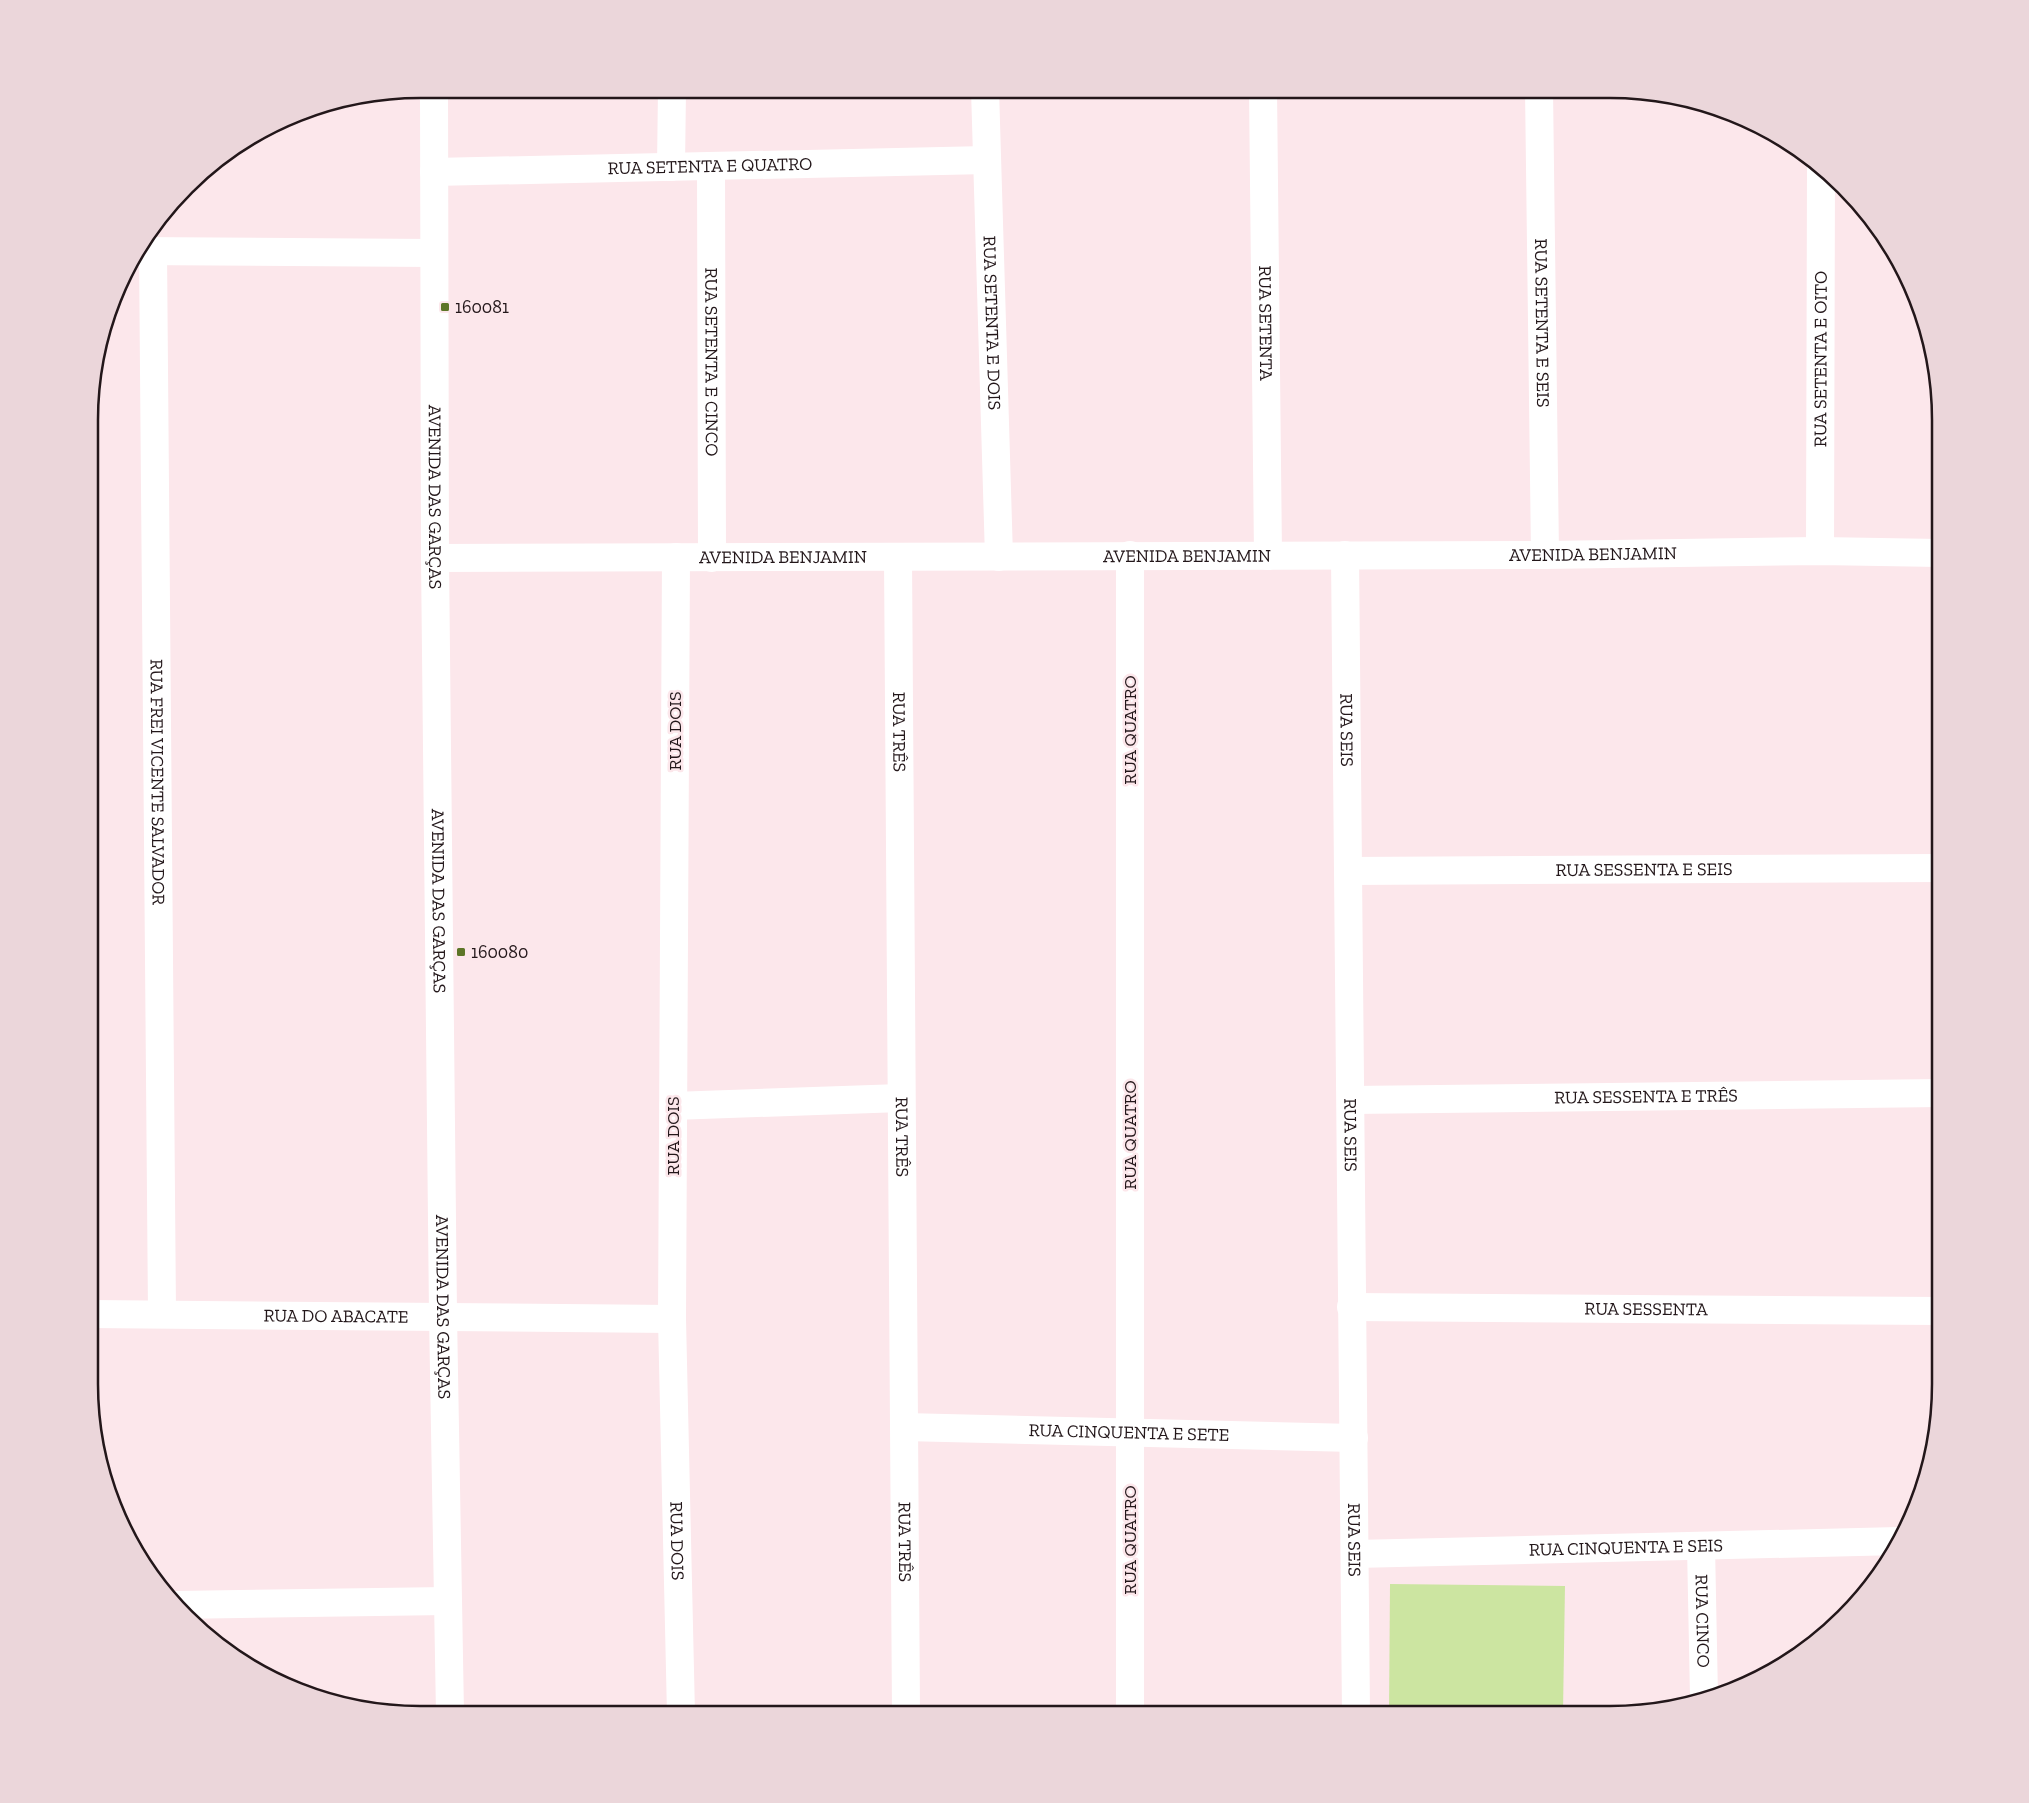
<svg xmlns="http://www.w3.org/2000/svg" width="2029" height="1803" viewBox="0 0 2029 1803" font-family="'Zilla Slab',serif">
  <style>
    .park { fill: #cce5a1 }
    .building { fill: url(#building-back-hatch); stroke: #cdacb2 }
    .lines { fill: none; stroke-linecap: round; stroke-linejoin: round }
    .street { stroke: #fff; stroke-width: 28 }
    .secondary { stroke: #fff; stroke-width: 28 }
    .poi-dot { fill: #5d7527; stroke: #fce7eb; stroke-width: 2 }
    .labels { text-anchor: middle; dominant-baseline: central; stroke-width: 5; stroke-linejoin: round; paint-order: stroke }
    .street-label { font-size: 18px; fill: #23171a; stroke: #fce7eb }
    .poi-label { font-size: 18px; fill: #23171a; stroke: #fce7eb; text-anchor: start }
    .rim { fill: none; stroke: #23171a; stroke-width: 2.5 }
  </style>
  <defs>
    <pattern id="building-back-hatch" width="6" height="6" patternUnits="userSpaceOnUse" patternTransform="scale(1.25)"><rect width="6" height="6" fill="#f0ced5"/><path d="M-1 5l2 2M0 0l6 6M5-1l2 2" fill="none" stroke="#ceb0b6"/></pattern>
  </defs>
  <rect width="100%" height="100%" fill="#fce7eb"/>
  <path class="park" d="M1390 1584 1565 1586 1563 1712 1389 1714Z"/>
  <path class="building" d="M579 89H591L589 93Z"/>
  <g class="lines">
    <g class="street">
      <path id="s1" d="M985 89 999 557"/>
      <path id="s2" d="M1263 89 1268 556"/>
      <path id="s3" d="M1539 89 1545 555"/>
      <path id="s4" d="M711 166 712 558"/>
      <path d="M671 167 672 89"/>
      <path id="s5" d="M434 172 987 160"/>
      <path d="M135 251 433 253"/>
      <path id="s6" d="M153 251 162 1313"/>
      <path id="s7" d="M1820 551 1821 166"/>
      <path id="s8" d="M1345 555 1356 1714"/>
      <path id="s9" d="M676 557 672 1319 681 1714"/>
      <path id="s10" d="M898 558 906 1714"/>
      <path id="s11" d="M1349 871 1940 868"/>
      <path id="s12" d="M1351 1100 1940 1093"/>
      <path d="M673 1106 901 1098"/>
      <path id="s13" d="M1351 1307 1940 1311"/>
      <path id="s14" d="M90 1314 672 1319"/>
      <path id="s15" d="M904 1427 1354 1438"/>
      <path id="s16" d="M1701 1546 1704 1697"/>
      <path id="s17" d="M1355 1554 1899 1541"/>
      <path d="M175 1605 447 1601"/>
      <path d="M1130 1714V555"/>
    </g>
    <g class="secondary">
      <path id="s18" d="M434 89 435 558 443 1315 450 1714"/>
      <path id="s19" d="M435 558 1545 555 1820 551 1940 553"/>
    </g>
  </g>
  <g class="poi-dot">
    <rect x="440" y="302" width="10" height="10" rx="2.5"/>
    <rect x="456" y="947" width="10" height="10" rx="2.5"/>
  </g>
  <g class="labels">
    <g class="street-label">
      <text stroke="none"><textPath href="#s5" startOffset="276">RUA SETENTA E QUATRO</textPath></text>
      <text stroke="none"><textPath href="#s3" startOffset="234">RUA SETENTA E SEIS</textPath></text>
      <text stroke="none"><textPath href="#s1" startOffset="234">RUA SETENTA E DOIS</textPath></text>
      <text stroke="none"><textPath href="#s2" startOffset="234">RUA SETENTA</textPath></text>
      <text stroke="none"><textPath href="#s7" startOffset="192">RUA SETENTA E OITO</textPath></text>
      <text stroke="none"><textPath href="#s4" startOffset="196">RUA SETENTA E CINCO</textPath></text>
      <text stroke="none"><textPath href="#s18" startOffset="408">AVENIDA DAS GARÇAS</textPath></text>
      <text stroke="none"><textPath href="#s19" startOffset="1158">AVENIDA BENJAMIN</textPath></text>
      <text stroke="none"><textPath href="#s19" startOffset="752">AVENIDA BENJAMIN</textPath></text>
      <text stroke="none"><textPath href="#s19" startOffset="348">AVENIDA BENJAMIN</textPath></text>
      <text stroke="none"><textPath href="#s8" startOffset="175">RUA SEIS</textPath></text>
      <text transform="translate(1130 730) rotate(-90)">RUA QUATRO</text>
      <text transform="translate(675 731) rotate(-90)">RUA DOIS</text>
      <text stroke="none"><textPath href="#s10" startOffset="174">RUA TRÊS</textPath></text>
      <text stroke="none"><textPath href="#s6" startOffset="531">RUA FREI VICENTE SALVADOR</textPath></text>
      <text stroke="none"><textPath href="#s11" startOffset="295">RUA SESSENTA E SEIS</textPath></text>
      <text stroke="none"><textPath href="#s18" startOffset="812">AVENIDA DAS GARÇAS</textPath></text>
      <text stroke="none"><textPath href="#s12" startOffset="295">RUA SESSENTA E TRÊS</textPath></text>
      <text stroke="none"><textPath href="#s8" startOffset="580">RUA SEIS</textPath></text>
      <text transform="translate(1130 1135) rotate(-90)">RUA QUATRO</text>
      <text transform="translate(673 1136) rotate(-90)">RUA DOIS</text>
      <text stroke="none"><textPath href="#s10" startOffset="579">RUA TRÊS</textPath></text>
      <text stroke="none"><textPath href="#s18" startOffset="1218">AVENIDA DAS GARÇAS</textPath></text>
      <text stroke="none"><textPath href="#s13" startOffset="295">RUA SESSENTA</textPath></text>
      <text stroke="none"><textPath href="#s14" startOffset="246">RUA DO ABACATE</textPath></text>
      <text stroke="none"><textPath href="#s15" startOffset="225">RUA CINQUENTA E SETE</textPath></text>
      <text stroke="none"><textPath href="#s8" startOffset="985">RUA SEIS</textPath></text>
      <text transform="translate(1130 1540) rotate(-90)">RUA QUATRO</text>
      <text stroke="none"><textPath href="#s9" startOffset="984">RUA DOIS</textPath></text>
      <text stroke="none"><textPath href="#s10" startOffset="984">RUA TRÊS</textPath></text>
      <text stroke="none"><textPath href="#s17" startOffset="271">RUA CINQUENTA E SEIS</textPath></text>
      <text stroke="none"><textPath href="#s16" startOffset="75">RUA CINCO</textPath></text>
    </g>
    <g class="poi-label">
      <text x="455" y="307">160081</text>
      <text x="471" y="952">160080</text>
    </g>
  </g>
  <path d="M0 0H2029V1803H0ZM420 98H1610A322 322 0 0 1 1932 420V1384A322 322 0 0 1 1610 1706H420A322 322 0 0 1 98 1384V420A322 322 0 0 1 420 98Z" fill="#ebd6da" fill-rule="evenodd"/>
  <path class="rim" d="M420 98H1610A322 322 0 0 1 1932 420V1384A322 322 0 0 1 1610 1706H420A322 322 0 0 1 98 1384V420A322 322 0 0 1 420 98Z"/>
</svg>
